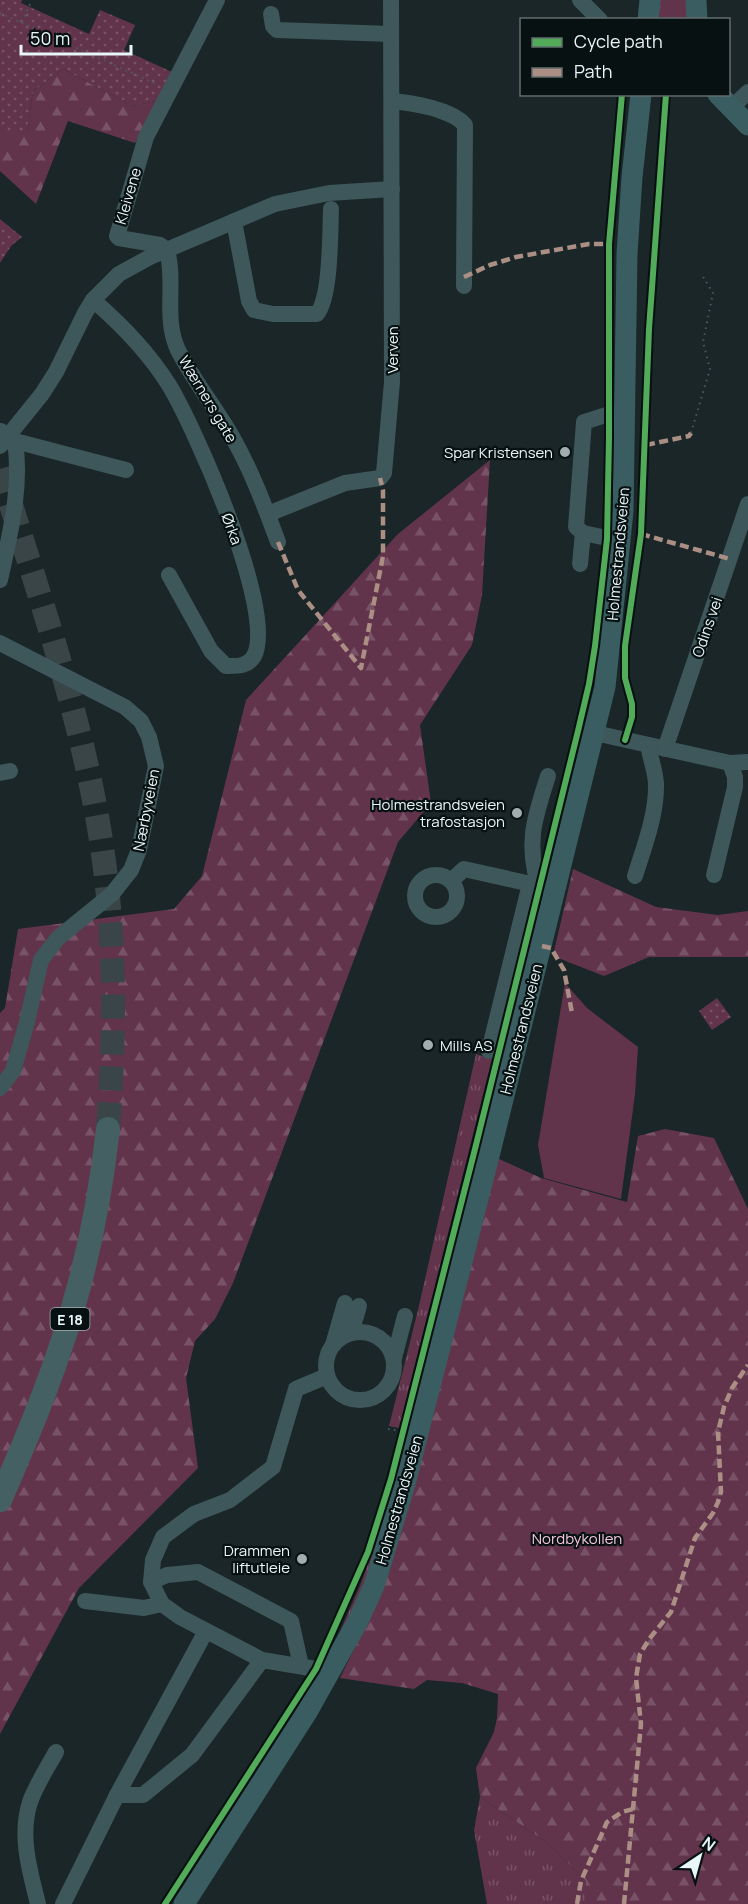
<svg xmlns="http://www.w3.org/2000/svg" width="748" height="1904" viewBox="0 0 748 1904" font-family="Manrope,sans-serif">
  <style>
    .grass { fill: url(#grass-tufts) }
    .forest { fill: url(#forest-firs) }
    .park { fill: url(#park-dots) }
    .pitch { fill: #62344c }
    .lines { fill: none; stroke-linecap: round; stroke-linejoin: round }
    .highway-tunnel { stroke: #394546; stroke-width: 24; stroke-dasharray: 24 12; stroke-linecap: butt }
    .path { stroke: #4a5c5f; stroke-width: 2; stroke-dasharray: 1.5 4.5; stroke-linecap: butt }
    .minor { stroke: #3d575a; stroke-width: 16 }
    .major { stroke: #395d61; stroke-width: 21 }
    .highway { stroke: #446063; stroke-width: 24 }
    .quiet { stroke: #ac8f84; stroke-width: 4.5; stroke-dasharray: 9 4.5; stroke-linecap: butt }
    .cycleway-casing { stroke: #081112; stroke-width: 10 }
    .cycleway { stroke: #51ab58; stroke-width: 6 }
    .poi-dot { fill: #a1adaf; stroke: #081112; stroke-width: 2 }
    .labels { text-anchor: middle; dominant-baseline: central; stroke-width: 4.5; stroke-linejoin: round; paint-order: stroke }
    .shield { fill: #081112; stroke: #a6b1b3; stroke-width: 1.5 }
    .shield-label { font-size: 14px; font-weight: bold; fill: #e9f6f8 }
    .street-label { font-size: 15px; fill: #e9f6f8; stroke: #081112 }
    .poi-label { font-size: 15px; fill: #e9f6f8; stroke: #081112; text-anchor: end }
    .park-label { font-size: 15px; fill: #f2c6da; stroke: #081112 }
  </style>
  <defs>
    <pattern id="grass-tufts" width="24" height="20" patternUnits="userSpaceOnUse" patternTransform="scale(1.5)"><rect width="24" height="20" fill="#62344c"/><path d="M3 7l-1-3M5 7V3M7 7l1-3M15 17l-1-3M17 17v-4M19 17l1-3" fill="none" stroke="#785267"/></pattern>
    <pattern id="forest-firs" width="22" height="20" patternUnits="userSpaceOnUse" patternTransform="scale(1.5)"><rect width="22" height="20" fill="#62344c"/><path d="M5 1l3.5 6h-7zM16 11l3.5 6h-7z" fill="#785267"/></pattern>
    <pattern id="park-dots" width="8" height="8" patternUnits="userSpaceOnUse" patternTransform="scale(1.5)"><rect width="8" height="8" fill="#62344c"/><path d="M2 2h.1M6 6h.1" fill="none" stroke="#785267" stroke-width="1.8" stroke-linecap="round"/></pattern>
  </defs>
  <rect width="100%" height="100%" fill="#1a2627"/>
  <g class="grass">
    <path d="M659 0H688L690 19 657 20Z"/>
    <path d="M539 908 541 916 409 1446 364 1589 335 1643 360 1586 385 1516Z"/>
    <path d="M476 1054 492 1059 399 1428 389 1426 418 1310Z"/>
    <path d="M480 1797 549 1844 586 1881V1904H487L474 1830Z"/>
  </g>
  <g class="forest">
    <path d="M63 69 133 106 160 100 135 143 68 121 36 204 0 171V133H27L33 91Z"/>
    <path d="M490 460 482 595 472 645 420 725 431 803 398 842 233 1283 215 1319 195 1341 186 1378 198 1468 79 1588 0 1734V1013L5 1008 18 929 174 909 202 876 246 700 398 534Z"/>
    <path d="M573 869 656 907 718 915 748 911V957H649L604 976 553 956Z"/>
    <path d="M665 1129 714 1138 748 1209V1904H586V1881L549 1844 480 1797 476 1768 494 1732 497 1718 498 1694 462 1683 427 1680 414 1689 340 1678 365 1627 497 1158 541 1178 627 1202 638 1136Z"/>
  </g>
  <g class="park">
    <path d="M0 0H22L21 3 89 34 100 10 135 25 124 50 174 73 160 100 133 106 63 69 33 91 27 133H0Z"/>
    <path d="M0 219 22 237 11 246 0 263Z"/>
    <path d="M717 998 731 1017 712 1030 699 1011Z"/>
  </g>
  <path class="pitch" d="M565 983 587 1008 638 1047 635 1094 621 1199 544 1178 538 1145Z"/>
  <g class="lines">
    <path class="highway-tunnel" d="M0 469C38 594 83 718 102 847 116 941 115 1035 108 1129"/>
    <g class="path">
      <path d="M0 13 156 84"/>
      <path d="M22 22 32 0"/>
      <path d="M691 433 710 369 703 342 713 293 702 275"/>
      <path d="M388 1429 399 1431"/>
    </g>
    <g class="minor">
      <path d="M580 0 600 20"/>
      <path d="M271 14 273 26 277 30 391 34"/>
      <path d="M392 101C413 103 451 109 465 125L464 286"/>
      <path d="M731 108 748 92"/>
      <path d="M234 221 249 301 254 310 273 314H317C331 297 330 233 331 209"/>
      <path d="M167 250C176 282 163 319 178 350 194 382 217 409 234 440 252 472 265 507 278 542"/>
      <path d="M167 250 160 245 119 238 117 236 146 137 217 0"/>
      <path d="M93 300C122 325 149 353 169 385 195 428 277 612 254 656 248 667 236 666 226 666L211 651 169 575"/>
      <path d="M15 441 126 470"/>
      <path d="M0 446 42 394 56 372 85 313 93 300 119 274 150 257 275 204 329 193 392 189"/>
      <path d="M268 514 345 483 380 478 384 473 392 382 391 0"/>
      <path d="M621 541 583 533 576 527 584 422 609 414 625 413"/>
      <path d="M580 564 583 533"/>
      <path d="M0 580C10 534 22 488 15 441L1 431"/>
      <path d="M0 643 125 707 141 721 149 737 156 766 139 850 131 870 112 894 58 938 41 960 27 1022 13 1071 0 1088"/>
      <path d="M595 733 730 763 748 762"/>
      <path d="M665 749 748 504"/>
      <path d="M0 773 10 771"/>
      <path d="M714 875 735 787V777L730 763"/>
      <circle cx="436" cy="896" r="21"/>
      <path d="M635 876C644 847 657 814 656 783 655 770 650 757 648 745"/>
      <path d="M451 881 464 869 540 886"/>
      <path d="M539 886C525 844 535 816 548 776"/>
      <path d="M489 1051 530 884"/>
      <circle cx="360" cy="1366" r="34"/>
      <path d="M351 1333 359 1306"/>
      <path d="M333 1345 345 1303"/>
      <path d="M394 1358 405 1316"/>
      <path d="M327 1376 296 1389 273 1467 230 1500 194 1514 163 1537 153 1560 151 1582 162 1604 180 1617 262 1660 316 1669 328 1675"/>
      <path d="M151 1582 167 1575 198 1572 291 1621 301 1666"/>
      <path d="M85 1601 144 1608 162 1604"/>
      <path d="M117 1795H143L192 1755 262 1660"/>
      <path d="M38 1904C30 1871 19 1836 30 1802 36 1785 47 1768 56 1752"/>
      <path d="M63 1904 117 1795 206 1631"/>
    </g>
    <g class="major">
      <path d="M696 0 697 20"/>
      <path d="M648 20 650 0"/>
      <path d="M718 94 748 125"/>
      <path d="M184 1904 307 1712 358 1621 374 1586 405 1484 490 1152 605 687 623 511 627 254 632 177 641 94"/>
    </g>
    <path class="highway" d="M0 1500C30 1431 60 1359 79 1286 93 1234 102 1182 108 1129"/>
    <g class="quiet">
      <path d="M464 277 490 265 516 257 589 244H609"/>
      <path d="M646 445 689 436 691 433"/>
      <path d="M641 534 730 559"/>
      <path d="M278 542 298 590 361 668 383 556V490L380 478"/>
      <path d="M542 946 551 948 564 970 572 1013"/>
      <path d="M577 1904 581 1881 607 1822 622 1812 633 1809"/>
      <path d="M624 1904 641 1724 636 1678 640 1654 650 1638 671 1612 695 1538 713 1513 718 1502 721 1492 718 1432 724 1407 732 1388 748 1365"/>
    </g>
    <g class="cycleway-casing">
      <g id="cycleway">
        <path d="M625 740 632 717V704L625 678V646L641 534 649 329 666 94"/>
        <path d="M165 1904 316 1669 368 1552 391 1479 475 1149 578 731 589 684 595 646 607 539 609 437V244L622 94"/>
      </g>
    </g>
    <use href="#cycleway" class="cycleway"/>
  </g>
  <g class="poi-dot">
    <circle cx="565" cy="452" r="6"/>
    <circle cx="517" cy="813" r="6"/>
    <circle cx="428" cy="1045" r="6"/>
    <circle cx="302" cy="1559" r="6"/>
  </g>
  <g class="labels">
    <rect class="shield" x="50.5" y="1308" width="39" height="22" rx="4.5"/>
    <g class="shield-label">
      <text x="70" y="1319">E 18</text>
    </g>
    <g class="street-label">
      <text transform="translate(128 196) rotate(-74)">Kleivene</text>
      <text transform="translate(392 350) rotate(-90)">Verven</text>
      <text transform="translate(208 399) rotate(59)">Wærners gate</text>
      <text transform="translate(232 529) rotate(70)">Ørka</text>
      <text transform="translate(618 554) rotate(-85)">Holmestrandsveien</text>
      <text transform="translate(707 627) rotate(-71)">Odins vei</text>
      <text transform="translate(146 810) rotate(-79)">Nærbyveien</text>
      <text transform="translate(521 1029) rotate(-76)">Holmestrandsveien</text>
      <text transform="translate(399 1500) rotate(-74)">Holmestrandsveien</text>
    </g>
    <g class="poi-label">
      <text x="553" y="452">Spar Kristensen</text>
      <text x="505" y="804">Holmestrandsveien<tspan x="505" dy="17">trafostasjon</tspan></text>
      <text x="440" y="1045" text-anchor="start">Mills AS</text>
      <text x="290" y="1550">Drammen<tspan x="290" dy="17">liftutleie</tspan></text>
    </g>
    <g class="park-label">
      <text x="577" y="1538">Nordbykollen</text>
    </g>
  </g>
  <rect x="520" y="18" width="210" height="78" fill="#081112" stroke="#626d6e" stroke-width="1.5"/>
  <rect x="532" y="38" width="30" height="9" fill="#51ab58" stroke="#626d6e" stroke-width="1.5"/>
  <text x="574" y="48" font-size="18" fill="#e9f6f8">Cycle path</text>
  <rect x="532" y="68" width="30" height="9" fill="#ac8f84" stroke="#626d6e" stroke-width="1.5"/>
  <text x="574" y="78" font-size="18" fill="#e9f6f8">Path</text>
  <g transform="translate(700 1856) rotate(36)" stroke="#081112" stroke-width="4.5" paint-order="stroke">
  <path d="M0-4.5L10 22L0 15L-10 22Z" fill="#e9f6f8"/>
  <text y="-9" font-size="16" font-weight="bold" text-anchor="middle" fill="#e9f6f8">N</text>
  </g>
  <path d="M21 45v9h110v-9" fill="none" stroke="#e9f6f8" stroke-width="3"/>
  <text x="30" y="45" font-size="18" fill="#e9f6f8" stroke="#081112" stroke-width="4.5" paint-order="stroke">50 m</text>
</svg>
